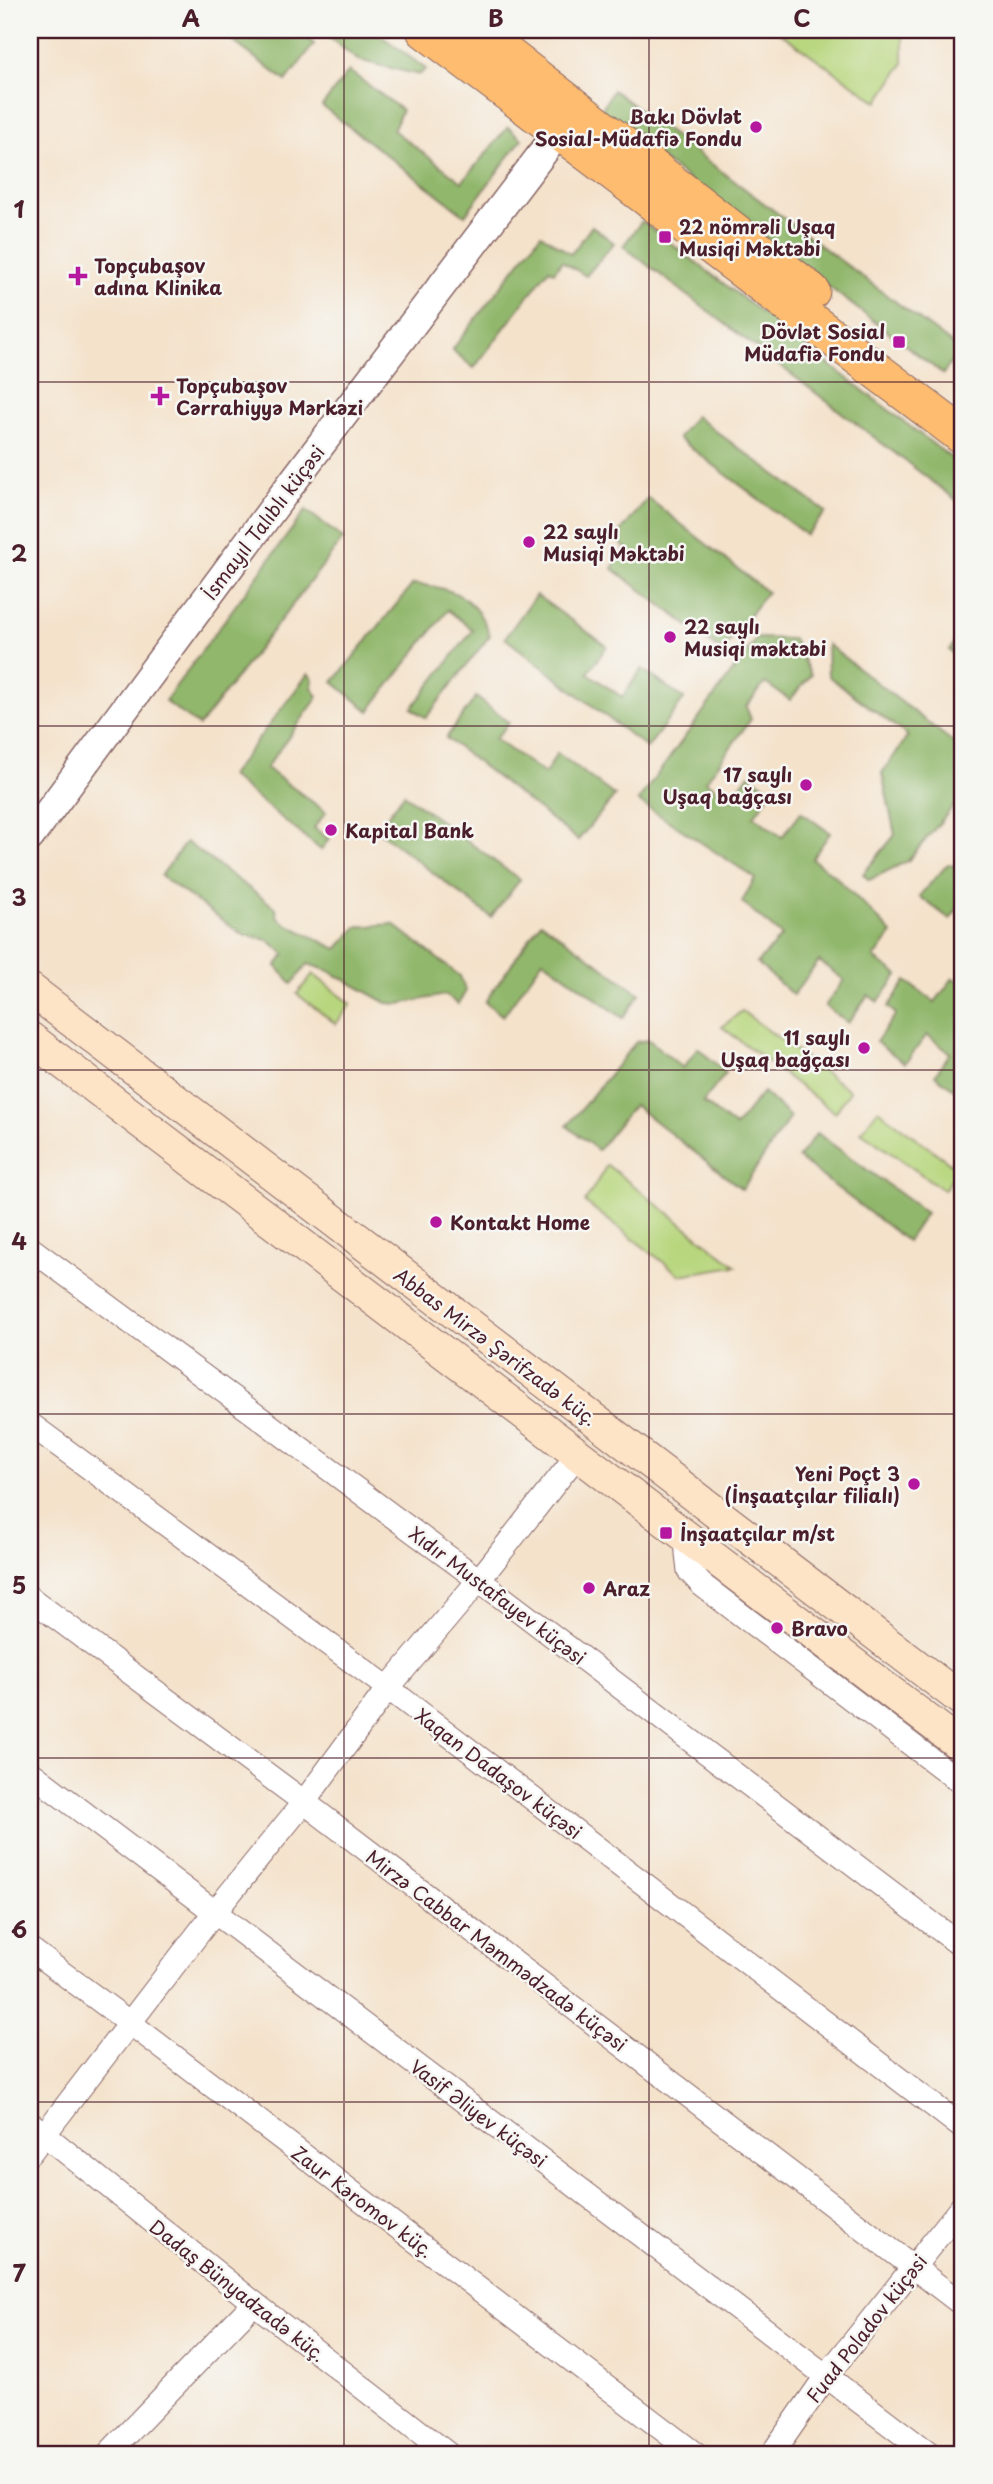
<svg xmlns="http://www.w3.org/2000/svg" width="993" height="2484" viewBox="0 0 993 2484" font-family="'Playpen Sans',sans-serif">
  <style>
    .green { fill: #b7d67d; stroke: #807a54; stroke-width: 2 }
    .forest { fill: #91b76c; stroke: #6e6b4c; stroke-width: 2 }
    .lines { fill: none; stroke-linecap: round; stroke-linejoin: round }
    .minor-casing { stroke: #866363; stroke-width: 25 }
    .tertiary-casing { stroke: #866363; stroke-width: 31 }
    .secondary-casing { stroke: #866363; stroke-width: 34 }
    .primary-casing { stroke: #866363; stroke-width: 39 }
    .minor { stroke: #fff; stroke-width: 23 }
    .tertiary { stroke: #fff; stroke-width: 28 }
    .secondary { stroke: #fee4c6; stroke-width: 32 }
    .primary { stroke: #fdbc70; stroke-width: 37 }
    .grid { fill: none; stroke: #4a1f2b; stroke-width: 2; stroke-opacity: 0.55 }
    .poi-dot { fill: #b5179e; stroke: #f6f6f2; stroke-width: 2.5 }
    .labels { text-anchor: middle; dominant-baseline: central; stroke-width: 5; stroke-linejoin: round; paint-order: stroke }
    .poi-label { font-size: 19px; font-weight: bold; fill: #4a1f2b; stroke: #f6f6f2; text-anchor: start }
    .street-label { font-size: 19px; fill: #4a1f2b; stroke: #f6f6f2 }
    .neatline { fill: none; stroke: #4a1f2b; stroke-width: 2.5 }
    .grid-label { font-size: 23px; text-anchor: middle; font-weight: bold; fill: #4a1f2b }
  </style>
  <rect width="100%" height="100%" fill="#f6f6f2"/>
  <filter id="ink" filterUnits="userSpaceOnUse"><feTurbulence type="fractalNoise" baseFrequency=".0143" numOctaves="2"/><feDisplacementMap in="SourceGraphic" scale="14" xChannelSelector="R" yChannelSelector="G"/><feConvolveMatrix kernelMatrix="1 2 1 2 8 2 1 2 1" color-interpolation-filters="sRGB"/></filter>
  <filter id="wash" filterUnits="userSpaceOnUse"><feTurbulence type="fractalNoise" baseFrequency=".00686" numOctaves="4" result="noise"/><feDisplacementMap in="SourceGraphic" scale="28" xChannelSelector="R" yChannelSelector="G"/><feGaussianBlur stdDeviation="1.57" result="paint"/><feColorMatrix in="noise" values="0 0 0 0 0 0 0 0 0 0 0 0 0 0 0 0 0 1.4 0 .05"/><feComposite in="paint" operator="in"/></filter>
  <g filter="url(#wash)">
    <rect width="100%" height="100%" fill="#f4e2cb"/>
    <g class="green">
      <path d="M776 30H903V64L878 102Z"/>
      <path d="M313 974 351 1004 336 1024 297 994Z"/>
      <path d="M742 1011 850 1091 835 1113 722 1027Z"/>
      <path d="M878 1110 958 1169 944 1190 861 1132Z"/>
      <path d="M607 1165 736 1266 680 1275 585 1202Z"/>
    </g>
    <g class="forest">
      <path d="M218 30H246L255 36 259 30H296L314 44 286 81Z"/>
      <path d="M320 30H373L426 69 419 75 358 60Z"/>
      <path d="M349 71 402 110 393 130 462 182 508 127 522 139 465 215 322 106Z"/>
      <path d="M613 90 960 350 943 374 600 112Z"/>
      <path d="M642 221 963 467V505L623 246Z"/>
      <path d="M592 226 614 243 586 276 562 261 554 272 549 269 474 368 452 350 541 234 571 254Z"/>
      <path d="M695 416 826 512 806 535 678 438Z"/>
      <path d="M648 498 767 592 722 651 612 568 626 548 615 539Z"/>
      <path d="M306 510 343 539 199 726 165 701Z"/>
      <path d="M413 584C452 587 475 596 490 635L426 718 412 708 473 630 448 610 369 711 333 682Z"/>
      <path d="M536 595 607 646 588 673 622 697 642 669 684 699 647 748 505 638Z"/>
      <path d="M963 632V661L949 650Z"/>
      <path d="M757 638 793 639 811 675 790 700 765 683 746 707 751 719 706 781 731 799 749 774 772 791 754 816 782 837 801 812 830 833 812 859 835 876 892 933 874 958 898 975 878 1002 868 995 848 1023 825 1006 844 980 819 961 793 995 757 963 782 936 742 902 755 878 638 801Z"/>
      <path d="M827 644 963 750V795L908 861 869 880 863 874 895 835 882 773 908 736 828 676Z"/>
      <path d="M308 674 313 679 312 687 318 697 266 768 326 812 314 828 329 839 321 850 230 776Z"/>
      <path d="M476 697 509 723 495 739 545 774 557 753 615 796 578 840 446 738Z"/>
      <path d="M404 794 520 880 491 917 377 830Z"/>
      <path d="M186 842 276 908 277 917 288 925 337 949 357 927 393 924 460 976 466 991 458 1004 445 995 399 1004 387 1003 329 971 308 964 292 984 276 966 285 954 268 940 242 934 161 876Z"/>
      <path d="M948 864 963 868V902L950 919 919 896Z"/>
      <path d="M541 922 640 994 623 1018 543 960 503 1016 485 1002Z"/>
      <path d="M953 978 963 984V1096L935 1075 950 1053 927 1035 905 1063 876 1042 896 1014 888 1007 906 981 935 1002Z"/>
      <path d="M649 1040 683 1068 698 1048 726 1073 703 1102 735 1127 763 1092 790 1117 742 1189 634 1105 598 1150 567 1126 636 1042Z"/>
      <path d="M817 1133 926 1213 907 1241 798 1158Z"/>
    </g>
  </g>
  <g filter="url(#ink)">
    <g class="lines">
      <g class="minor-casing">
        <g id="minor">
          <path d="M30 1248 479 1580 963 1947"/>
          <path d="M30 1424 388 1688 963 2128"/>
          <path d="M685 1535 689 1571 702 1585 963 1784"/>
          <path d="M30 1598 304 1802 963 2305"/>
          <path d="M30 1772 929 2454"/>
          <path d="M30 1949 130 2023 695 2454"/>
          <path d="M30 2123 254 2303 448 2454"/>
          <path d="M30 2153 214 1913 304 1802 388 1688 479 1580 578 1454"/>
          <path d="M108 2454 254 2303"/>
          <path d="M772 2454 827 2375 963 2205"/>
        </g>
      </g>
      <g class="tertiary-casing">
        <path id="tertiary" d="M30 837 294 480 570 117"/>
      </g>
      <g class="secondary-casing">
        <g id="secondary">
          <path d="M30 989 963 1701"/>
          <path d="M30 1038 963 1747"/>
        </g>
      </g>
      <g class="primary-casing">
        <g id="primary">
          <path d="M425 30 963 436"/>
          <path d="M475 30 811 291"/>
        </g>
      </g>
      <use href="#minor" class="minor"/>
      <use href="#tertiary" class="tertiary"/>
      <use href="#secondary" class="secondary"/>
      <use href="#primary" class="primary"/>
    </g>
  </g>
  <path class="grid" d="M344 30V2454M649 30V2454M30 382H963M30 726H963M30 1070H963M30 1414H963M30 1758H963M30 2102H963"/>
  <g class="poi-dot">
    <circle cx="756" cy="127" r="7"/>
    <rect x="658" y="230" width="14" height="14" rx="3.5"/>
    <path d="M74.5 265.5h7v7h7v7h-7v7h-7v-7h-7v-7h7z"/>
    <rect x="892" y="335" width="14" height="14" rx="3.5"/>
    <path d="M156.5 385.5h7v7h7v7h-7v7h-7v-7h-7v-7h7z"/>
    <circle cx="529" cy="542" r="7"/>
    <circle cx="670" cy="637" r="7"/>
    <circle cx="806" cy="785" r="7"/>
    <circle cx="331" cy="830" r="7"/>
    <circle cx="864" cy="1048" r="7"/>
    <circle cx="436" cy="1222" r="7"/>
    <circle cx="914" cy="1484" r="7"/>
    <rect x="659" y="1526" width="14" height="14" rx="3.5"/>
    <circle cx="589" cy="1588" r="7"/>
    <circle cx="777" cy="1628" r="7"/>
  </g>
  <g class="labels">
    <g class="poi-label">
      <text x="742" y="116" text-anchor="end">Bakı Dövlət<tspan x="742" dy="22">Sosial-Müdafiə Fondu</tspan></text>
      <text x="679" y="226">22 nömrəli Uşaq<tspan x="679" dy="22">Musiqi Məktəbi</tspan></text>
      <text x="94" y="265">Topçubaşov<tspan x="94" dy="22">adına Klinika</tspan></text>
      <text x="885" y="331" text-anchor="end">Dövlət Sosial<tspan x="885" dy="22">Müdafiə Fondu</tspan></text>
      <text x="176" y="385">Topçubaşov<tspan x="176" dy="22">Cərrahiyyə Mərkəzi</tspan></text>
      <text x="543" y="531">22 saylı<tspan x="543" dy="22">Musiqi Məktəbi</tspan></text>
      <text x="684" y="626">22 saylı<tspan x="684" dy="22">Musiqi məktəbi</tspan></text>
      <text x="792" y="774" text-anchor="end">17 saylı<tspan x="792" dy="22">Uşaq bağçası</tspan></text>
      <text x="345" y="830">Kapital Bank</text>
      <text x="850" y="1037" text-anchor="end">11 saylı<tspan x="850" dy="22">Uşaq bağçası</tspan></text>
      <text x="450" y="1222">Kontakt Home</text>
      <text x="900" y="1473" text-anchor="end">Yeni Poçt 3<tspan x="900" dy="22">(İnşaatçılar filialı)</tspan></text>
      <text x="680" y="1533">İnşaatçılar m/st</text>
      <text x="603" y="1588">Araz</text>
      <text x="791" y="1628">Bravo</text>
    </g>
    <g class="street-label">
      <text transform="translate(263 522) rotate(-53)">İsmayıl Talıblı küçəsi</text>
      <text transform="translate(496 1346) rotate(37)">Abbas Mirzə Şərifzadə küç.</text>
      <text transform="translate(498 1595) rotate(37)">Xıdır Mustafayev küçəsi</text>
      <text transform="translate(499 1773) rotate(37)">Xaqan Dadaşov küçəsi</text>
      <text transform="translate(497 1950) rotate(37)">Mirzə Cabbar Məmmədzadə küçəsi</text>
      <text transform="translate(479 2113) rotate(37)">Vasif Əliyev küçəsi</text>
      <text transform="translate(363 2201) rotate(37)">Zaur Kəromov küç.</text>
      <text transform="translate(238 2290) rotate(38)">Dadaş Bünyadzadə küç.</text>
      <text transform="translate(866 2328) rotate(-52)">Fuad Poladov küçəsi</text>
    </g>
  </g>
  <rect width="993" height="2484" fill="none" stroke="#f6f6f2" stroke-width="77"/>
  <rect x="38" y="38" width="916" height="2408" class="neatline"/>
  <g class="grid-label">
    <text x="191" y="27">A</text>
    <text x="496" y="27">B</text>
    <text x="802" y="27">C</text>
    <text x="19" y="218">1</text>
    <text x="19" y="562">2</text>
    <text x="19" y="906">3</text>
    <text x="19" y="1250">4</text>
    <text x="19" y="1594">5</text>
    <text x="19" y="1938">6</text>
    <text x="19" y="2282">7</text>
  </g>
</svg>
